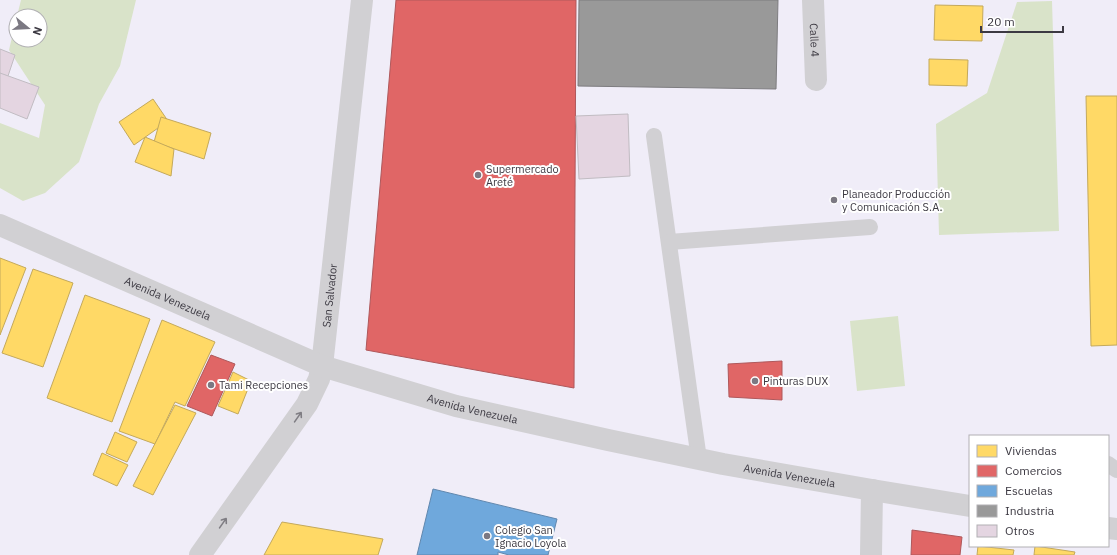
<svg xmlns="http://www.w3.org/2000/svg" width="1117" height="555" viewBox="0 0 1117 555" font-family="'IBM Plex Sans',sans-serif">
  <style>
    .green { fill: #d9e3c9 }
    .homes { fill: #ffd966; stroke: #c4a95b }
    .shops { fill: #e06666; stroke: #af585b }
    .schools { fill: #6fa8dc; stroke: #6087ae }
    .industry { fill: #999; stroke: #7d7c7f }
    .building { fill: #e4d5e1; stroke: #c1bcc2 }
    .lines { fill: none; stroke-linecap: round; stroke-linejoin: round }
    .service { stroke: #d1d0d3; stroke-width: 16 }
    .minor { stroke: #d1d0d3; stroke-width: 22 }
    .secondary { stroke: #d1d0d3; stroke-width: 22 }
    .oneway { stroke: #7f7d83 }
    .poi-dot { fill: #7b7882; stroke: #fff; stroke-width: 1.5 }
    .labels { text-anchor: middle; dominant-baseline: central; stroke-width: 4; stroke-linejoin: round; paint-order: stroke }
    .street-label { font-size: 11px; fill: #3c3942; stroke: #fff }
    .poi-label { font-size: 11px; fill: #3c3942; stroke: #fff; text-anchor: start }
  </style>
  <rect width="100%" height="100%" fill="#f0edf8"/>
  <g class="green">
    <path d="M21 0H136L120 66 99 104 79 162 45 193 23 201 0 188V123L39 138 45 105 9 50 16 20V40H40V16H17Z"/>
    <path d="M1052 1 1059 231 939 235 936 124 987 93 1017 2Z"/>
    <path d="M898 316 905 386 857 391 850 321Z"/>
  </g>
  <g class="homes">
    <path d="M935 5 983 6 982 41 934 40Z"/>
    <path d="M929 59 968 60 967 86 929 85Z"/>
    <path d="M1086 96H1117V345L1091 346Z"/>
    <path d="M153 99 168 121 134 145 119 122Z"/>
    <path d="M161 117 211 133 204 159 154 142Z"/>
    <path d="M145 137 174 149 171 176 135 162Z"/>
    <path d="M0 258 26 268 0 335Z"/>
    <path d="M33 269 73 283 43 367 2 353Z"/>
    <path d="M85 295 150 319 112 422 47 398Z"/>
    <path d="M162 320 215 342 185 406 175 402 155 444 119 431Z"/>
    <path d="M233 372 251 381 238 414 218 406Z"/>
    <path d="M175 405 196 413 153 495 133 486Z"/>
    <path d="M115 432 137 442 127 462 106 453Z"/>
    <path d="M102 453 128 465 117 486 93 475Z"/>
    <path d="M282 522 383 539 378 555H264Z"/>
    <path d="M978 546 1014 550 1013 555H977Z"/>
    <path d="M1035 546 1075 552 1074 555H1034Z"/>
  </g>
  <g class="shops">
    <path d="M396 0H576L574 388 366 350Z"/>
    <path d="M211 355 235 364 212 416 187 406Z"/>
    <path d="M782 361V400L729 397 728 364Z"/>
    <path d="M912 530 962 537 960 555H911Z"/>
  </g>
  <path class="schools" d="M433 489 557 519 548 555H509L498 552V555H417Z"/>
  <path class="industry" d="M579 0H778L776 89 578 86Z"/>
  <g class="building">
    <path d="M0 49 15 55 8 76 0 74Z"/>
    <path d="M0 73 39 87 27 119 0 108Z"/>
    <path d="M628 114 630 176 579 179 576 116Z"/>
  </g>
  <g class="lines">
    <g class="service">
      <path d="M654 136 691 403 699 459"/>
      <path d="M669 242 870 227"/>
      <path d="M1108 464 1117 470"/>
    </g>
    <g class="minor">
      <path id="s1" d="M813 0 816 80"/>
      <path id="s2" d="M200 555 307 404 319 379 322 366 362 0"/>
      <path d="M871 555 872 490"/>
    </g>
    <g class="secondary">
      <path id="s3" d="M0 225 322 366 456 406 608 440 723 464 872 490 970 506"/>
      <path d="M1108 528 1117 529"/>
    </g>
  </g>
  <defs><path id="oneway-shaft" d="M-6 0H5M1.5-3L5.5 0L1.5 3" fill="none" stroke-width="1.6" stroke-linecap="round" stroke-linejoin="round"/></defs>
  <g class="oneway">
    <use href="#oneway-shaft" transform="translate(298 417) rotate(-55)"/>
    <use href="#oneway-shaft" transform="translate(223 523) rotate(-55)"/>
  </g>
  <g class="poi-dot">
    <circle cx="478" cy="175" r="4"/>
    <circle cx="834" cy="200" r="4"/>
    <circle cx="755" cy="381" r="4"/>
    <circle cx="211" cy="385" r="4"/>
    <circle cx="487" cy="536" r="4"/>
  </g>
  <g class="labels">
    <g class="street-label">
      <text stroke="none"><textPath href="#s1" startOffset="40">Calle 4</textPath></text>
      <text stroke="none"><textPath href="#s2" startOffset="297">San Salvador</textPath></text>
      <text stroke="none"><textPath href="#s3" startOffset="183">Avenida Venezuela</textPath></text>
      <text stroke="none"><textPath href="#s3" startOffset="508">Avenida Venezuela</textPath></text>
      <text stroke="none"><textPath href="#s3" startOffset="832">Avenida Venezuela</textPath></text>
    </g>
    <g class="poi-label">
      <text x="486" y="169">Supermercado<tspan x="486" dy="13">Areté</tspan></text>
      <text x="842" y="194">Planeador Producción<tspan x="842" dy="13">y Comunicación S.A.</tspan></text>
      <text x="763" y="381">Pinturas DUX</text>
      <text x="219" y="385">Tami Recepciones</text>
      <text x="495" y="530">Colegio San<tspan x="495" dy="13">Ignacio Loyola</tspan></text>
    </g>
  </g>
  <rect x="969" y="435" width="140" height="112" fill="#ffffff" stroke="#b1b0b3"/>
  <rect x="977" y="445" width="20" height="12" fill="#ffd966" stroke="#b1b0b3"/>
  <text x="1005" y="455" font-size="12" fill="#3c3942">Viviendas</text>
  <rect x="977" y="465" width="20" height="12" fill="#e06666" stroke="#b1b0b3"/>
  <text x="1005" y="475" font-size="12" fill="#3c3942">Comercios</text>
  <rect x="977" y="485" width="20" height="12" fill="#6fa8dc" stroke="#b1b0b3"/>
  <text x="1005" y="495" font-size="12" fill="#3c3942">Escuelas</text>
  <rect x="977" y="505" width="20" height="12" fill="#999999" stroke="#b1b0b3"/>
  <text x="1005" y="515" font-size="12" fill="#3c3942">Industria</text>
  <rect x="977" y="525" width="20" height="12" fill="#e4d5e1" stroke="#b1b0b3"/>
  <text x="1005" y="535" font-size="12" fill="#3c3942">Otros</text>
  <g transform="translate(28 28) rotate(108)"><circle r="19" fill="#ffffff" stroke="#b1b0b3"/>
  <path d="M0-3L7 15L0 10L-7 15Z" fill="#7b7882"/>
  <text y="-6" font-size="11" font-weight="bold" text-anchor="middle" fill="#3c3942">N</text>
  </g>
  <path d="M981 26v6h82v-6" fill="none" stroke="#3c3942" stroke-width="2"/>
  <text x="987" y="26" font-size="12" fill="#3c3942" stroke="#ffffff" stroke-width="3" paint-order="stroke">20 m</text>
</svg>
